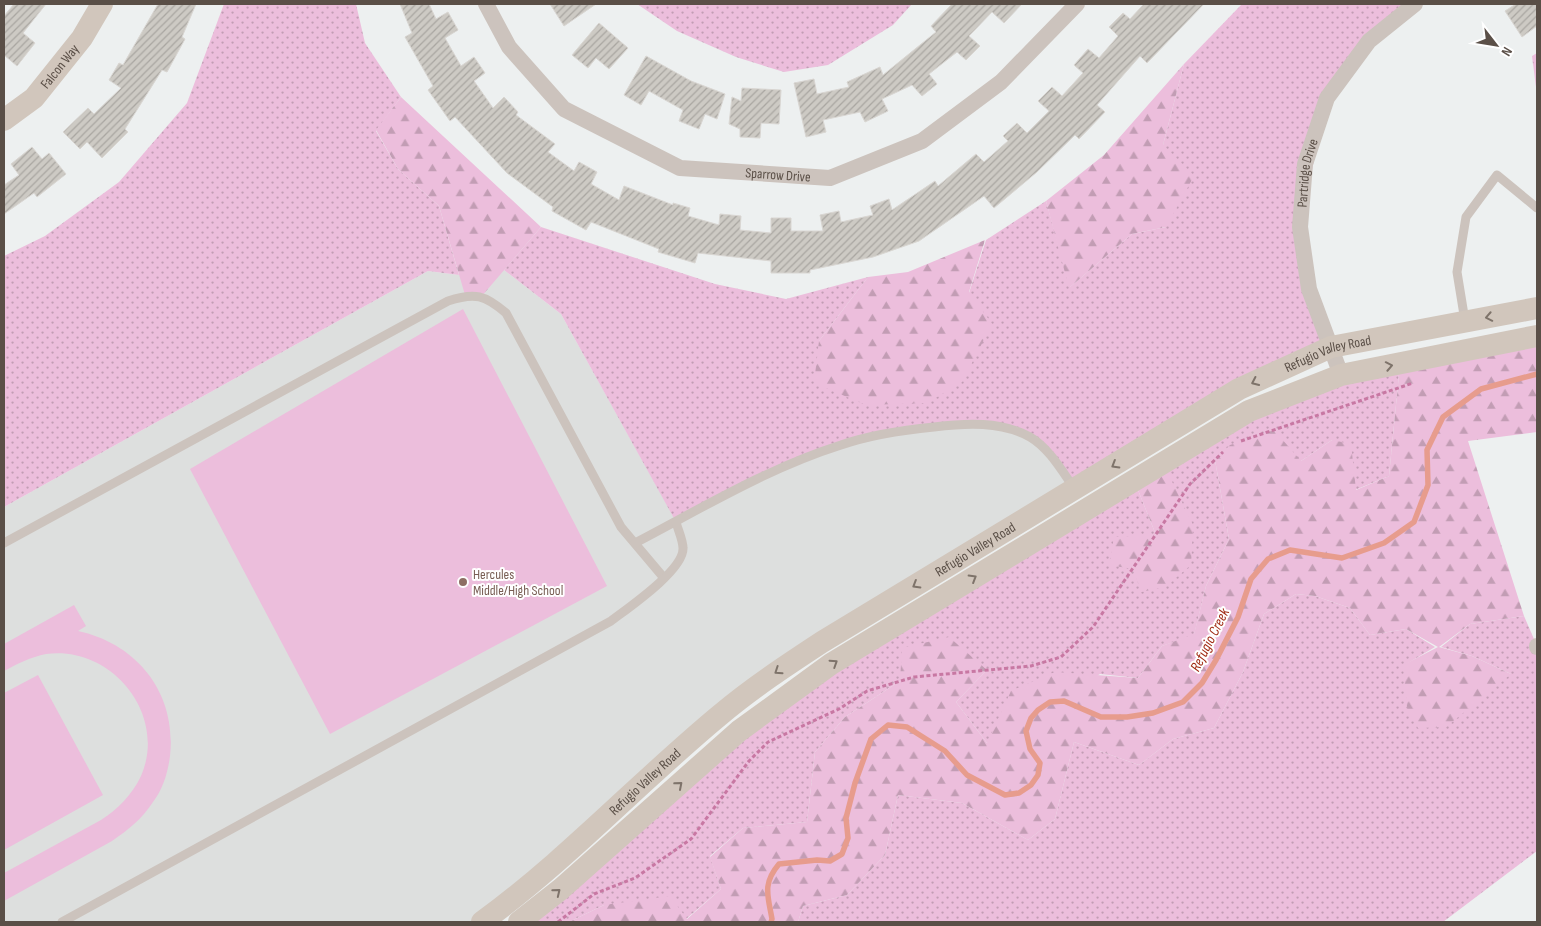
<svg xmlns="http://www.w3.org/2000/svg" width="1541" height="926" viewBox="0 0 1541 926" font-family="'Sofia Sans Condensed',sans-serif">
  <style>
    .education { fill: #dddfde }
    .grass { fill: url(#grass-dots) }
    .forest { fill: url(#forest-firs) }
    .pitch { fill: #ecbedc }
    .lines { fill: none; stroke-linecap: round; stroke-linejoin: round }
    .stream { stroke: #e79c8d; stroke-width: 5.5 }
    .building { fill: url(#building-hatch); stroke: #d9d6d2 }
    .path { stroke: #c878a3; stroke-width: 3; stroke-dasharray: 4 2.5; stroke-linecap: butt }
    .lane { stroke: #ccc3bd; stroke-width: 9 }
    .street { stroke: #ccc3bd; stroke-width: 16 }
    .secondary { stroke: #d1c6bc; stroke-width: 22 }
    .oneway { stroke: #7e736a }
    .education-dot { fill: #8d6e63; stroke: #fff; stroke-width: 2 }
    .labels { text-anchor: middle; dominant-baseline: central; stroke-width: 4; stroke-linejoin: round; paint-order: stroke }
    .street-label { font-size: 14px; fill: #5a4f47; stroke: #fff }
    .education-label { font-size: 14px; fill: #785e54; stroke: #fff; text-anchor: start }
    .water-label { font-size: 15px; font-style: italic; fill: #a02b14; stroke: #fff }
  </style>
  <defs>
    <pattern id="grass-dots" width="8" height="8" patternUnits="userSpaceOnUse" patternTransform="scale(1.25)"><rect width="8" height="8" fill="#ecbedc"/><path d="M2 2h.1M6 6h.1" fill="none" stroke="#c29db4" stroke-width="1.8" stroke-linecap="round"/></pattern>
    <pattern id="forest-firs" width="22" height="20" patternUnits="userSpaceOnUse" patternTransform="scale(1.25)"><rect width="22" height="20" fill="#ecbedc"/><path d="M5 1l3.5 6h-7zM16 11l3.5 6h-7z" fill="#c29db4"/></pattern>
    <pattern id="building-hatch" width="6" height="6" patternUnits="userSpaceOnUse" patternTransform="scale(1.25)"><rect width="6" height="6" fill="#cdcac4"/><path d="M-1 1l2-2M0 6l6-6M5 7l2-2" fill="none" stroke="#a9a6a1"/></pattern>
  </defs>
  <rect width="100%" height="100%" fill="#edf0f0"/>
  <path class="education" d="M504 270 561 314 676 521 790 463 881 435 991 425 1032 438 1075 489 822 642 482 922H4V507L428 271 459 275Z"/>
  <g class="grass">
    <path d="M224 4H356L365 43 401 97 376 131 398 169 439 206 459 275 428 271 4 507V256L45 236 119 182 187 103Z"/>
    <path d="M637 4H912L893 25 828 65 784 72 736 57 677 31Z"/>
    <path d="M1242 4H1415L1369 41 1327 98 1300 227 1331 347 1075 489 1032 438 991 425 881 435 790 463 676 522 561 314 504 270 541 227 715 284 786 299 868 277 819 341 969 293 986 240 1046 201 1070 287 1132 234 1166 227 1163 145 1184 64Z"/>
    <path d="M1537 53V95L1532 56Z"/>
    <path d="M1400 364 1389 476 1355 490 1332 440 1301 461 1215 460 1229 539 1206 586 1194 635 1162 646 1138 678 1100 674 987 743 956 702 987 670 900 681 845 717 815 752 807 822 743 828 710 856 721 889 686 919 604 905 569 922H519L739 731 1134 480 1156 535 1133 569 1165 587 1163 463 1249 411Z"/>
    <path d="M1296 594 1315 596 1350 608 1370 635 1406 629 1435 647 1403 666 1511 674 1472 656 1441 647 1470 624 1524 616 1537 646V851L1443 922H798L803 906 847 895 885 855 898 795 962 803 1028 840 1055 819 1074 742 1139 765 1173 739 1214 728 1243 672 1264 614Z"/>
  </g>
  <g class="forest">
    <path d="M1184 64 1163 145 1194 176 1166 227 1132 234 1069 288 1046 201 1104 155Z"/>
    <path d="M401 97 541 227 481 297 465 295 439 206 398 169 376 130Z"/>
    <path d="M985 240 969 292 992 324 962 382 927 403 866 405 814 383 819 341 868 277 908 272Z"/>
    <path d="M1537 336V432L1468 441 1524 616 1470 624 1439 647 1472 656 1511 674 1446 727 1418 728 1407 707 1403 665 1438 647 1406 629 1370 635 1350 608 1315 596 1296 594 1264 614 1243 672 1214 728 1173 739 1139 765 1074 742 1055 819 1028 840 962 803 898 795 885 855 847 895 803 906 798 922H569L604 905 670 896 687 919 721 889 710 857 743 828 807 822 815 752 845 717 900 681 902 648 949 637 987 670 956 702 987 743 1011 691 1055 672 1138 678 1162 646 1194 634 1206 586 1229 539 1215 460 1230 445 1274 430 1301 461 1332 440 1351 444 1356 490 1389 476 1400 364Z"/>
    <path d="M1163 463 1193 525 1191 565 1165 587 1141 592 1133 569 1109 565 1114 537 1156 535 1134 480Z"/>
  </g>
  <g class="pitch">
    <path d="M463 309 607 586 330 734 190 469Z"/>
    <path d="M74 605 86 626 78 631C138 644 177 694 170 756 168 772 163 789 153 802 142 819 128 830 112 841L4 901V873L101 820C118 809 132 795 141 776 168 714 111 645 46 654 31 657 17 664 4 671V644Z"/>
    <path d="M38 675 103 795 4 850V693Z"/>
  </g>
  <g class="lines">
    <path class="stream" d="M771 922 772 919C768 896 762 884 779 864L817 860 830 861 842 854 848 838 846 818 855 783 871 739 888 725 907 727 945 751 967 775 1005 795 1019 793 1031 785 1038 775 1040 763 1030 749 1026 731 1031 718 1038 710 1050 702 1064 701 1101 717H1127L1153 713 1183 702 1202 683 1216 660 1238 617 1251 579 1268 559 1290 550 1342 558 1384 543 1414 522 1428 485 1427 450 1443 417 1481 389 1537 374"/>
  </g>
  <g class="building">
    <path d="M14 4H46L23 33 35 43 17 66 4 55V16Z"/>
    <path d="M158 4H196L182 37 185 39 167 72 162 70 125 129 128 132 102 158 87 142 80 149 63 132 88 108 94 114 121 88 109 80 119 63 123 65Z"/>
    <path d="M400 4H429L436 19 448 12 458 30 445 38 461 66 474 57 485 73 474 81 493 108 504 97 518 112 516 115 555 144 548 152 574 171 579 162 597 172 591 184 619 200 624 186 673 205V203L690 208 688 216 719 225 720 214 741 216 740 230 771 233V218H791V231H823L820 215 839 211 841 222 873 215 870 206 889 199 892 210 935 181 938 186 976 154 984 162 1008 141 1003 136 1017 123 1027 133 1049 111 1038 101 1052 87 1062 96 1083 73 1074 65 1088 49 1099 58 1118 36 1109 27 1123 13 1130 19 1144 4H1204L1147 63 1140 56 1097 105 1105 112 1079 139 1075 135 1037 172 994 208 984 196 919 241 873 257 810 270V273H771V261L698 253 695 263 658 252 659 249 591 222 586 230 552 211 553 207 507 173 455 117 450 121 428 90 433 86 405 37 412 33Z"/>
    <path d="M550 4H596L564 26Z"/>
    <path d="M952 4H1022L1004 23 992 12 969 36 980 46 966 60 957 52 929 74 937 84 922 96 912 85 882 99 888 111 865 122 860 112 823 120 826 132 806 137 794 83 814 79 817 94 849 87 847 82 880 67 883 75 936 32 931 26Z"/>
    <path d="M1516 4H1537V26L1522 37 1505 11Z"/>
    <path d="M599 23 628 48 609 69 596 58 588 68 572 55Z"/>
    <path d="M646 56 691 81 725 94 717 119 705 114 699 129 679 121 683 110 649 91 641 105 624 95Z"/>
    <path d="M742 88 781 90 779 124 761 123 760 138 740 137V129L729 124 732 97 741 101Z"/>
    <path d="M32 147 42 159 49 153 66 174 37 197 34 193 4 214V185L19 175 11 164Z"/>
  </g>
  <g class="lines">
    <g class="path">
      <path d="M1241 441 1413 383"/>
      <path d="M558 922 594 894 635 878 691 839 749 761 768 742 839 709 867 691 914 677 1031 666 1061 657 1093 627 1190 484 1223 452"/>
    </g>
    <g class="lane">
      <path d="M1465 321 1457 272 1466 217 1497 175 1537 208"/>
      <path d="M4 543 448 301C475 292 485 295 506 313L621 527 664 578"/>
      <path d="M635 543C702 508 768 468 841 445 870 435 903 430 934 427 966 423 1001 421 1030 437 1049 448 1062 471 1074 488"/>
      <path d="M62 922 611 621C628 608 684 570 683 548 683 540 678 530 676 522"/>
    </g>
    <g class="street">
      <path id="s1" d="M486 4 509 47 564 109 680 168 830 178 922 141 1001 82 1077 4"/>
      <path id="s2" d="M1341 375 1309 289 1300 227 1305 164 1327 98 1369 41 1415 4"/>
      <path d="M1537 647V646"/>
    </g>
    <g class="secondary">
      <path id="s3" d="M4 120 34 98 82 38 102 4"/>
      <path id="s4" d="M482 922C567 860 639 782 720 715 752 688 787 665 822 642L1239 389 1331 347 1537 308"/>
      <path d="M519 922 561 889 739 731 831 664 1249 411 1341 375 1537 336"/>
    </g>
  </g>
  <defs><path id="oneway-chevron" d="M-2-3.5L2.5 0L-2 3.5" fill="none" stroke-width="1.6" stroke-linecap="round" stroke-linejoin="round" transform="scale(1.25)"/></defs>
  <g class="oneway">
    <use href="#oneway-chevron" transform="translate(1489 317) rotate(169)"/>
    <use href="#oneway-chevron" transform="translate(1389 366) rotate(-11)"/>
    <use href="#oneway-chevron" transform="translate(1255 382) rotate(155)"/>
    <use href="#oneway-chevron" transform="translate(1115 465) rotate(149)"/>
    <use href="#oneway-chevron" transform="translate(973 578) rotate(-31)"/>
    <use href="#oneway-chevron" transform="translate(916 585) rotate(149)"/>
    <use href="#oneway-chevron" transform="translate(834 663) rotate(-33)"/>
    <use href="#oneway-chevron" transform="translate(778 671) rotate(146)"/>
    <use href="#oneway-chevron" transform="translate(679 785) rotate(-41)"/>
    <use href="#oneway-chevron" transform="translate(557 892) rotate(-39)"/>
  </g>
  <circle class="education-dot" cx="463" cy="582" r="5"/>
  <g class="labels">
    <g class="street-label">
      <text stroke="none"><textPath href="#s3" startOffset="78">Falcon Way</textPath></text>
      <text stroke="none"><textPath href="#s1" startOffset="360">Sparrow Drive</textPath></text>
      <text stroke="none"><textPath href="#s2" startOffset="209">Partridge Drive</textPath></text>
      <text stroke="none"><textPath href="#s4" startOffset="1025">Refugio Valley Road</textPath></text>
      <text stroke="none"><textPath href="#s4" startOffset="620">Refugio Valley Road</textPath></text>
      <text stroke="none"><textPath href="#s4" startOffset="215">Refugio Valley Road</textPath></text>
    </g>
    <g class="education-label">
      <text x="473" y="574">Hercules<tspan x="473" dy="16">Middle/High School</tspan></text>
    </g>
    <g class="water-label">
      <text transform="translate(1210 640) rotate(-63)">Refugio Creek</text>
    </g>
  </g>
  <rect width="1541" height="926" fill="none" stroke="#5a4f47" stroke-width="10"/>
  <g transform="translate(1496 45) rotate(121)" stroke="#ffffff" stroke-width="4" paint-order="stroke">
  <path d="M0-4L9 19L0 12L-9 19Z" fill="#5a4f47"/>
  <text y="-8" font-size="14" font-weight="bold" text-anchor="middle" fill="#5a4f47">N</text>
  </g>
</svg>
